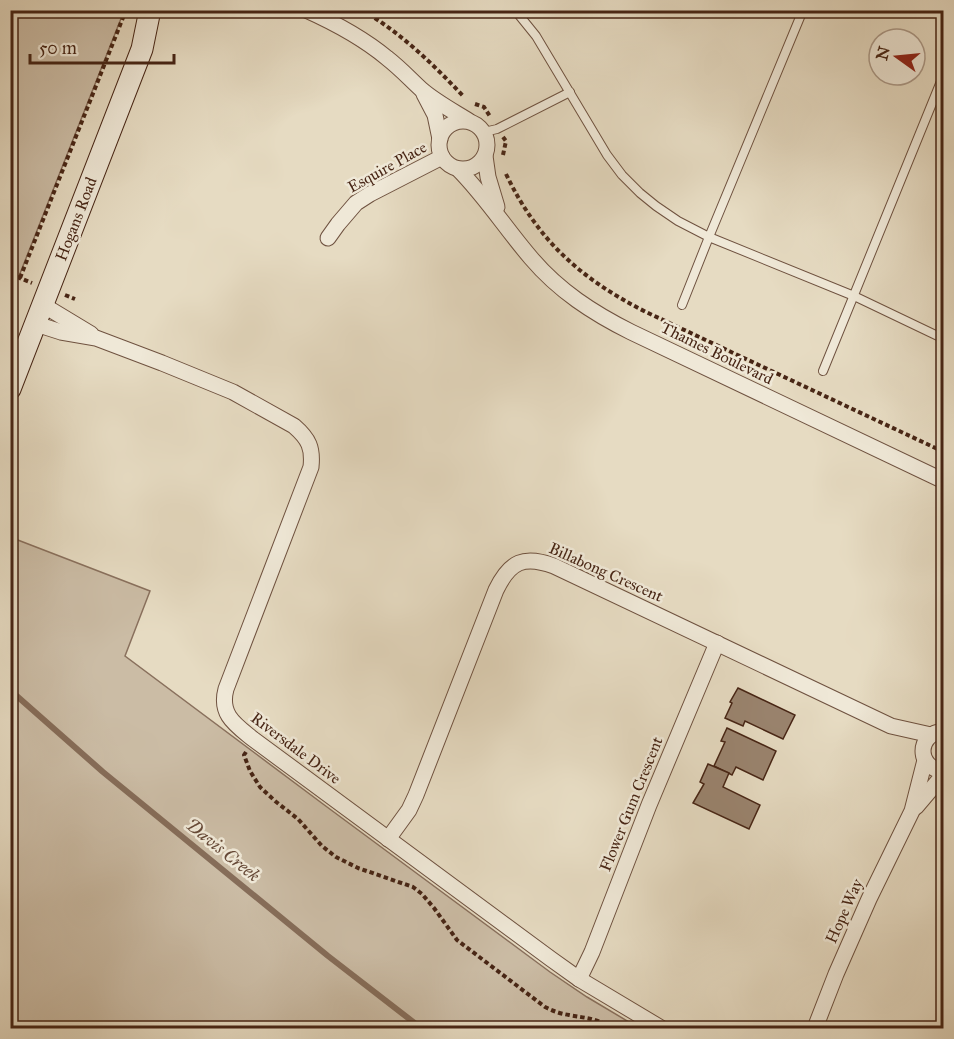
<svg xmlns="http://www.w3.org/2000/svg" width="954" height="1039" viewBox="0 0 954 1039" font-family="'IM FELL Great Primer',serif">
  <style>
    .green { fill: #cbbca5; stroke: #89705d; stroke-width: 1.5 }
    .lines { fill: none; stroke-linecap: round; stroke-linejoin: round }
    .stream { stroke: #866d59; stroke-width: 6 }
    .building { fill: #9a846f; stroke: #472515; stroke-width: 1.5 }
    .lane-casing { stroke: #6f5240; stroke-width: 10 }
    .street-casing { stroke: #6f5240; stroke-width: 17 }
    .secondary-casing { stroke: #472515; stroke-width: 23 }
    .path { stroke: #472515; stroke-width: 4; stroke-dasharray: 4.5 3; stroke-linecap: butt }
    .lane { stroke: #efe8d7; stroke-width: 8 }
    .street { stroke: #efe8d7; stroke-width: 15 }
    .secondary { stroke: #efe8d7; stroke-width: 21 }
    .labels { text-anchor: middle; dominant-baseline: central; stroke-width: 5; stroke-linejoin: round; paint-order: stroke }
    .street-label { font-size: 16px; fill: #472515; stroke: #efe8d7 }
    .water-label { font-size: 18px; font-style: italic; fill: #664937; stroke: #efe8d7 }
  </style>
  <rect width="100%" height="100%" fill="#e6dbc2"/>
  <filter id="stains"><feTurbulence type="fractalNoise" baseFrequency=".00333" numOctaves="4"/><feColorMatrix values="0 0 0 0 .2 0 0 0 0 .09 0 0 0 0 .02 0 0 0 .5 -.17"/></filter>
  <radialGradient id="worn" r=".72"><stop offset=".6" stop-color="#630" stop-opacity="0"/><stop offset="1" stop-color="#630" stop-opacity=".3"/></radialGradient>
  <g class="green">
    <path d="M11 10 124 11 19 276 10 272Z"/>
    <path d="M10 537 150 591 125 656 323 804 550 972 587 997 639 1028H11Z"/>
  </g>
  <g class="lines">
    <path class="stream" d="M10 690 103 772 328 956 421 1028"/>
  </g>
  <g class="building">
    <path d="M738 688 795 715 783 739 745 721 743 726 725 718 732 703 730 702Z"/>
    <path d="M727 728 776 751 763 780 736 767 732 775 714 766 725 742 721 741Z"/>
    <path d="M708 764 729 773 723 787 760 805 749 829 693 803 704 784 700 782Z"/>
  </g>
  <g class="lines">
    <g class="lane-casing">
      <g id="lane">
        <path d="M515 10 536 36 607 155 622 175 640 193 656 206 678 221 709 237 854 296 944 339"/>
        <path d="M484 132 497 129 570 92"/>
        <path d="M682 305 709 237 803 10"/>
        <path d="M823 371 944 74"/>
      </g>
    </g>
    <g class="street-casing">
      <g id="street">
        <path d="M306 10C335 23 363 38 387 58 400 68 410 79 422 90 436 102 453 111 469 121"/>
        <path d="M424 94 435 115 440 139"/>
        <circle cx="463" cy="145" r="24"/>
        <path d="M485 156 488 177 497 207"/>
        <path d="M458 169C485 196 506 229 531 258 559 291 593 313 631 332L944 481"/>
        <path d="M328 238 338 224 356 203 370 194 442 157"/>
        <path d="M43 305 91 334"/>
        <path d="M36 324 61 332 96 338 162 363 233 392 294 426C309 439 313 448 311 467L226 689C219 715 236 725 253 739L551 959 579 979 661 1028"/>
        <path d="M944 731C916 733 916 769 944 771"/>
        <path d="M916 807 944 774"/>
        <path d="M388 839 409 810 416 795 496 590C510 561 524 555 554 566L891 726 931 735"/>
        <path d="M579 979 592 952 649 805 717 643"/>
        <path d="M815 1028 836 974 869 899 912 811 925 760"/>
      </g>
    </g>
    <g class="secondary-casing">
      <path id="secondary" d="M10 389 142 49 150 10"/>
    </g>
    <g class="path">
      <path d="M362 10C401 33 433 64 464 97"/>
      <path d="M10 90 12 110 10 148"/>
      <path d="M475 104 484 107 491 118"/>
      <path d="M503 155 506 141 503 137"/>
      <path d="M506 174C538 241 581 279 646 312L944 452"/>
      <path d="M10 274 32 283"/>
      <path d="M20 278 126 10"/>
      <path d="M65 295 75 299"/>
      <path d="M246 752 244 755 250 771 260 787 275 801 298 819 322 846 336 857 358 868 413 887 422 894 434 908 457 940 545 1007C553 1011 561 1014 569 1015 585 1018 597 1018 611 1028"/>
    </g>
    <use href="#lane" class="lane"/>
    <use href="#street" class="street"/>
    <use href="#secondary" class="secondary"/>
  </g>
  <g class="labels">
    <g class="street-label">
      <text transform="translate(387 167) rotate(-29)">Esquire Place</text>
      <text transform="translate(76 219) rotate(-69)">Hogans Road</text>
      <text transform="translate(717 353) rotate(26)">Thames Boulevard</text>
      <text transform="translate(606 572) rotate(24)">Billabong Crescent</text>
      <text transform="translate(296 748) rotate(37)">Riversdale Drive</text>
      <text transform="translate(631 804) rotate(-68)">Flower Gum Crescent</text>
      <text transform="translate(844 911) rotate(-66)">Hope Way</text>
    </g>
    <g class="water-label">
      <text transform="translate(223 850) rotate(39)">Davis Creek</text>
    </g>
  </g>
  <rect width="954" height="1039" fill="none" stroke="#e6dbc2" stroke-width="36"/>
  <rect x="12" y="12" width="930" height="1015" fill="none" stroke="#472515" stroke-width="3"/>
  <rect x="18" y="18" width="918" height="1003" fill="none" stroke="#472515" stroke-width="1.5"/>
  <g transform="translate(897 57) rotate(285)"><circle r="28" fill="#efe8d7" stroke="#ac9a89" stroke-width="1.5"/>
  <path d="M0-4.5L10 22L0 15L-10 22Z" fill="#8f2418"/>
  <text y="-9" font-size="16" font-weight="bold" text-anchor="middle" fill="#472515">N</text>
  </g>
  <path d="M30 54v9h144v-9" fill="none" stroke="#472515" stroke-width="3"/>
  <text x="39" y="54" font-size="18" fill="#472515" stroke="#efe8d7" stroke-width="4.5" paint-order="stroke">50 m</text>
  <rect width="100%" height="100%" filter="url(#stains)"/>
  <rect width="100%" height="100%" fill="url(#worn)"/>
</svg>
